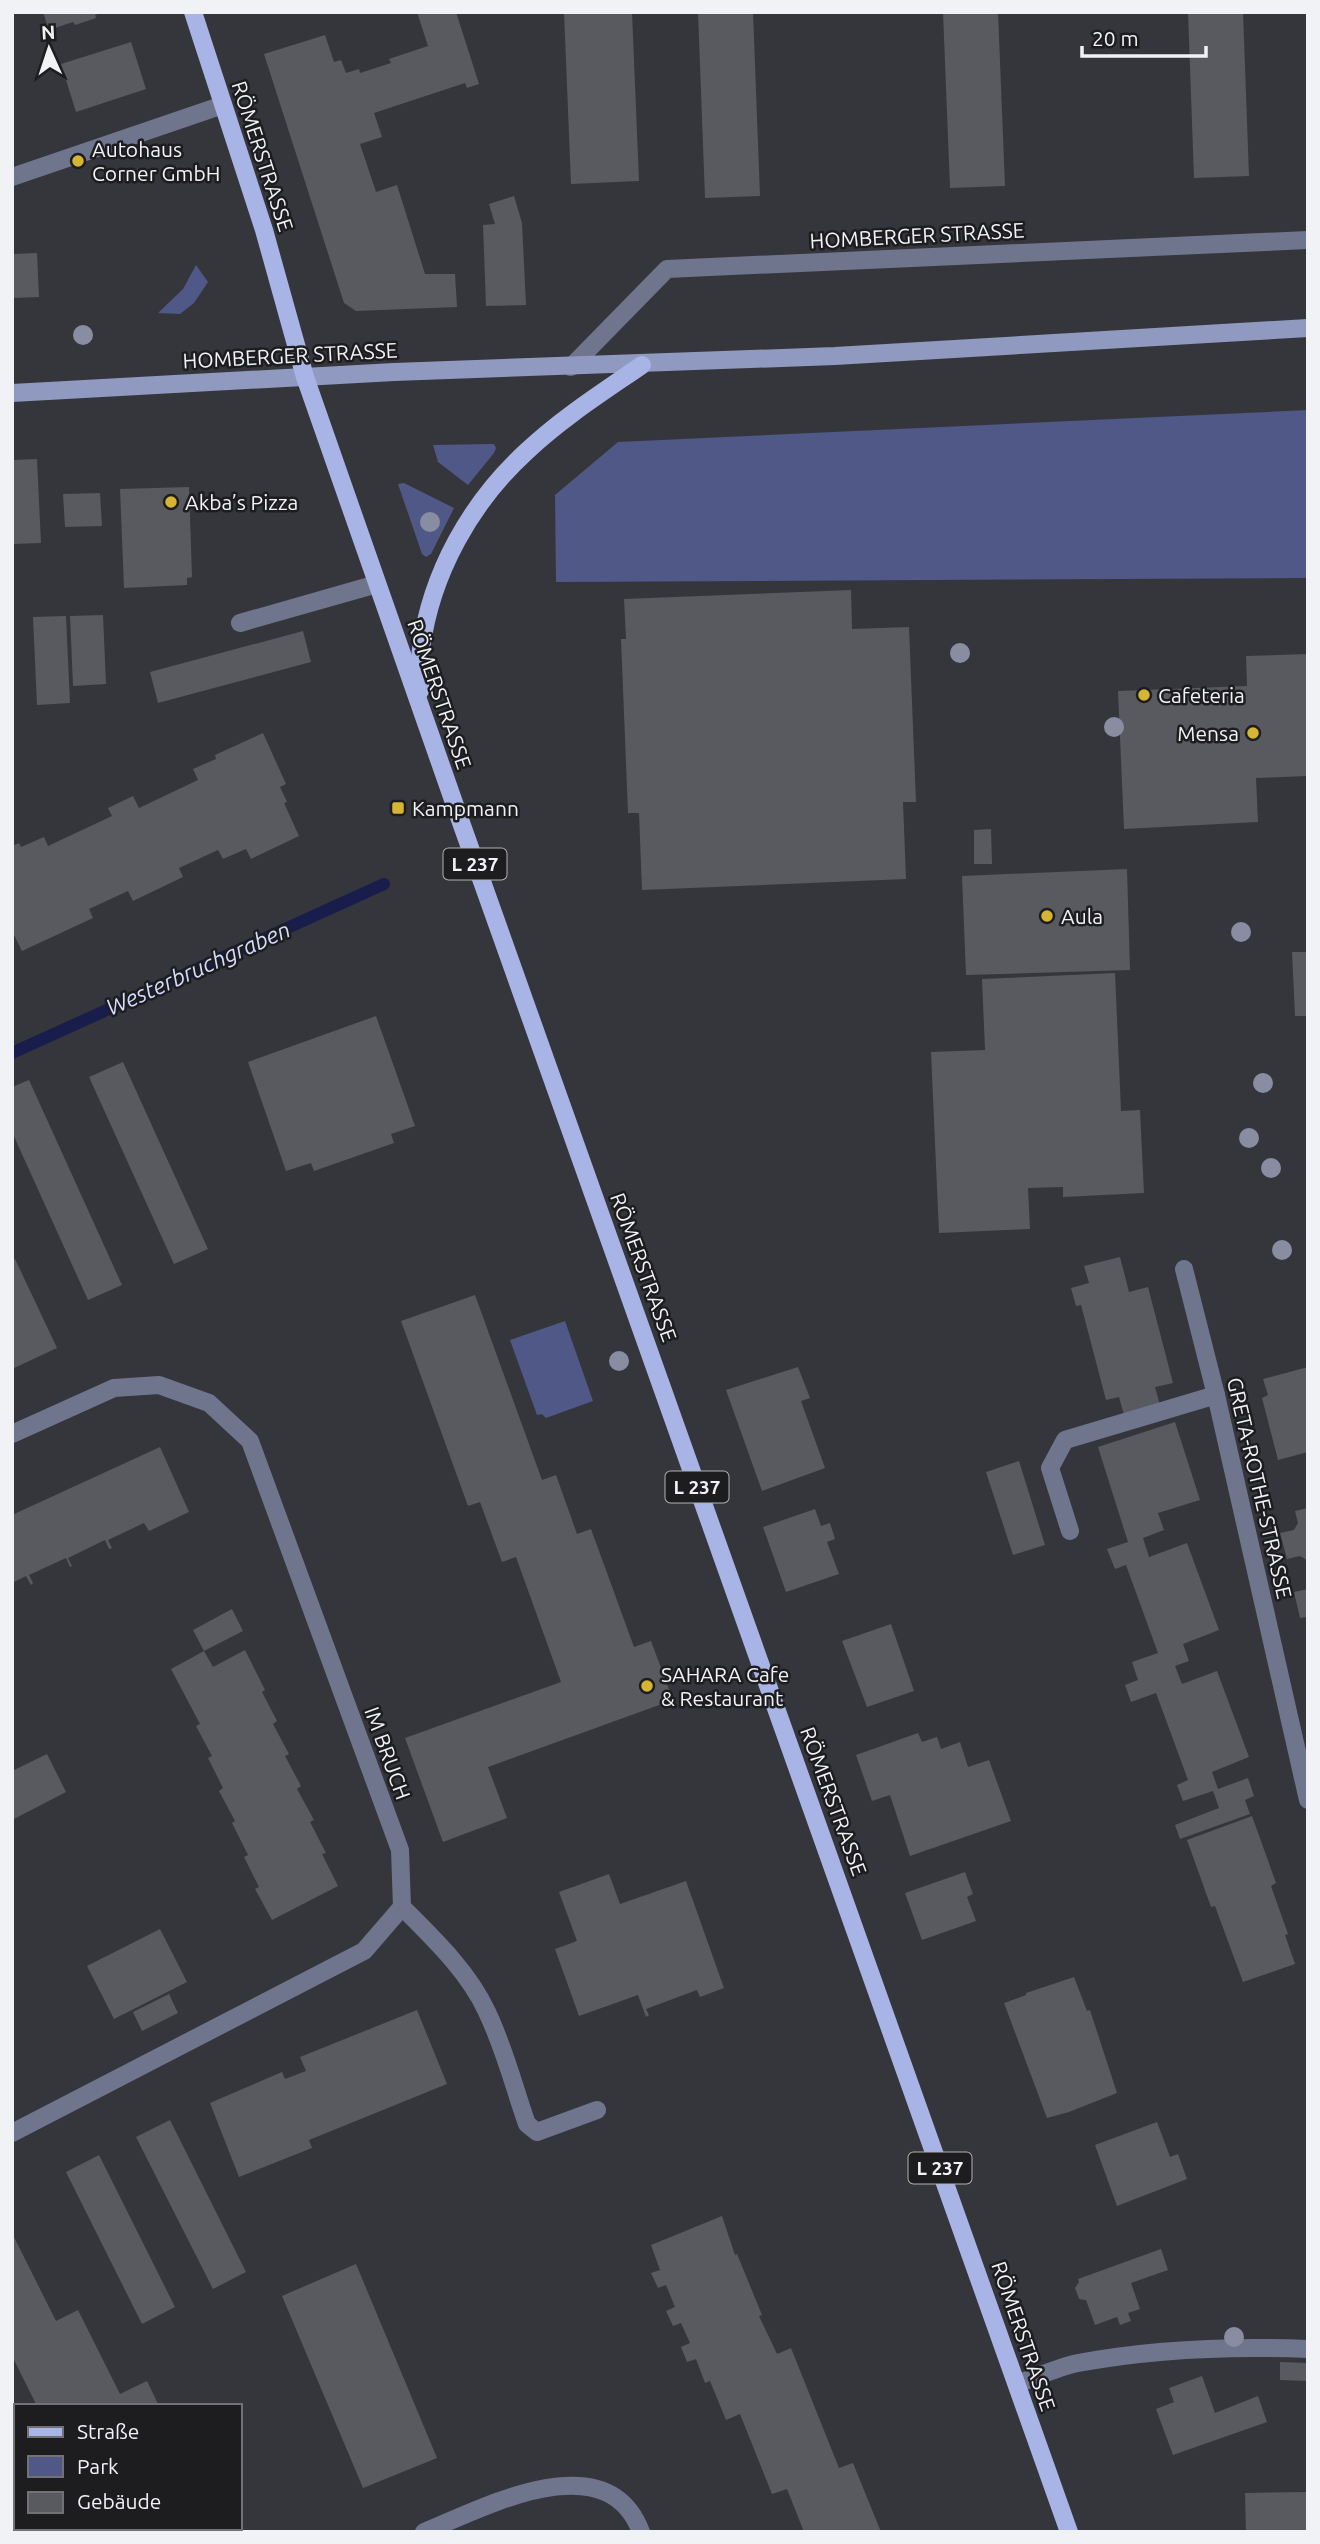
<svg xmlns="http://www.w3.org/2000/svg" width="1320" height="2544" viewBox="0 0 1320 2544" font-family="Ubuntu,sans-serif">
  <style>
    .green { fill: #4f5887 }
    .lines { fill: none; stroke-linecap: round; stroke-linejoin: round }
    .stream { stroke: #191d4c; stroke-width: 12 }
    .building { fill: #585a60 }
    .service { stroke: #70758e; stroke-width: 18 }
    .minor { stroke: #70758e; stroke-width: 18 }
    .secondary { stroke: #9099bf; stroke-width: 18 }
    .primary { stroke: #a8b4e6; stroke-width: 18 }
    .tree { fill: #888da1 }
    .poi-dot { fill: #d5b534; stroke: #1d1d20; stroke-width: 2.5 }
    .labels { text-anchor: middle; dominant-baseline: central; stroke-width: 5; stroke-linejoin: round; paint-order: stroke }
    .shield { fill: #1d1d20; stroke: #b1b2b6; stroke-width: 2 }
    .shield-label { font-size: 19px; font-weight: bold; fill: #f1f2f6 }
    .poi-label { font-size: 21px; fill: #f1f2f6; stroke: #1d1d20; text-anchor: start }
    .street-label { font-size: 21px; fill: #f1f2f6; stroke: #1d1d20 }
    .water-label { font-size: 23px; font-style: italic; fill: #d4dcfd; stroke: #1d1d20 }
  </style>
  <rect width="100%" height="100%" fill="#34363b"/>
  <g class="green">
    <path d="M196 265 208 282 194 303 180 314 158 313 183 289Z"/>
    <path d="M1308 410V578L556 582 555 495 618 442Z"/>
    <path d="M490 444H494L496 448 494 453 468 485 438 462 433 445Z"/>
    <path d="M404 483 454 508 431 554 426 557 422 554 398 484Z"/>
    <path d="M565 1321 593 1401 546 1418 542 1414 537 1415 510 1340Z"/>
  </g>
  <g class="lines">
    <path class="stream" d="M12 1053 384 884"/>
  </g>
  <g class="building">
    <path d="M43 12H101V13L95 15 96 18 75 25 73 22 49 30Z"/>
    <path d="M417 12H456L479 84 467 88 465 83 374 113 382 137 360 144 376 192 397 185 425 274H455L457 307 356 311 344 303 264 54 325 35 334 62 341 60 346 73 359 69 360 73 391 63 389 59 428 46Z"/>
    <path d="M564 12H632L639 181 571 184Z"/>
    <path d="M698 12H753L760 196 705 198Z"/>
    <path d="M943 12H998L1005 186 950 188Z"/>
    <path d="M1188 12H1243L1249 176 1194 178Z"/>
    <path d="M131 42 146 89 76 112 61 64Z"/>
    <path d="M514 196 522 223 526 305 486 306 483 225 495 224 489 204Z"/>
    <path d="M37 253 39 297 12 298V254Z"/>
    <path d="M37 459 41 543 12 544V460Z"/>
    <path d="M189 487 192 577 187 578V585L124 588 120 489Z"/>
    <path d="M100 493 102 526 65 527 63 494Z"/>
    <path d="M851 590 852 629 909 627 916 802H903L906 879 642 890 639 813H628L621 639H626L624 599Z"/>
    <path d="M103 615 106 684 73 686 70 616Z"/>
    <path d="M66 616 70 703 37 705 33 617Z"/>
    <path d="M303 631 311 662 158 703 150 672Z"/>
    <path d="M1308 654V776L1256 778 1258 822 1124 829 1118 691 1247 686 1246 656Z"/>
    <path d="M263 733 286 784 280 787 287 802 284 803 299 836 251 859 246 849 223 859 218 850 179 868 183 877 133 901 128 891 89 909 93 918 22 951 12 931V846L19 843 21 847 44 837 48 846 112 816 108 808 133 796 139 808 198 780 193 769 216 759 215 755Z"/>
    <path d="M991 829 992 864H974V830Z"/>
    <path d="M1127 869 1130 970 966 975 962 876Z"/>
    <path d="M1292 952H1308V1016H1295Z"/>
    <path d="M1115 973 1121 1111 1140 1110 1144 1193 1063 1197V1187L1028 1188 1030 1229 939 1233 931 1052 985 1050 982 979Z"/>
    <path d="M376 1016 415 1126 391 1134 394 1143 314 1171 311 1163 286 1171 248 1062Z"/>
    <path d="M123 1062 208 1249 174 1264 89 1077Z"/>
    <path d="M29 1080 122 1285 88 1300 12 1132V1087Z"/>
    <path d="M1120 1257 1129 1292 1148 1287 1173 1383 1155 1387 1160 1405 1124 1415 1119 1397 1106 1400 1081 1305 1076 1306 1071 1288 1089 1283 1084 1266Z"/>
    <path d="M15 1259 57 1348 12 1369V1260Z"/>
    <path d="M475 1295 542 1480 556 1475 577 1534 591 1529 634 1647 651 1641 673 1700 488 1767 507 1818 443 1842 405 1738 561 1682 516 1557 502 1562 480 1502 468 1506 401 1321Z"/>
    <path d="M798 1367 810 1398 801 1401 825 1468 762 1491 726 1390Z"/>
    <path d="M1308 1367V1452L1278 1460 1262 1398 1268 1395 1263 1379Z"/>
    <path d="M1175 1422 1200 1500 1158 1513 1164 1530 1143 1538 1149 1557 1187 1543 1219 1630 1183 1644 1189 1661 1175 1666 1182 1684 1217 1671 1249 1757 1212 1772 1218 1789 1248 1778 1254 1796 1245 1800 1250 1814 1180 1839 1175 1825 1219 1808 1213 1791 1183 1801 1177 1785 1188 1780 1156 1693 1131 1702 1125 1685 1138 1680 1132 1662 1158 1653 1126 1565 1115 1569 1107 1549 1128 1542 1098 1447Z"/>
    <path d="M160 1447 189 1512 149 1531 144 1523 108 1540 112 1548 109 1549 105 1540 68 1558 72 1566 70 1567 66 1558 29 1575 33 1583 31 1585 26 1576 12 1583V1515Z"/>
    <path d="M1019 1461 1045 1545 1013 1555 986 1472Z"/>
    <path d="M1308 1508V1561L1300 1556 1287 1559 1280 1533 1294 1530 1298 1523 1295 1511Z"/>
    <path d="M815 1509 821 1526 830 1523 835 1539 827 1542 839 1574 786 1592 763 1527Z"/>
    <path d="M1308 1589V1617L1300 1618 1294 1592Z"/>
    <path d="M232 1609 243 1631 204 1651 193 1630Z"/>
    <path d="M891 1624 914 1691 867 1707 842 1641Z"/>
    <path d="M245 1650 265 1690 262 1692 277 1721 273 1724 289 1754 285 1756 301 1786 297 1789 314 1820 310 1822 326 1853 322 1854 338 1886 272 1920 255 1889 259 1887 244 1857 248 1855 232 1823 235 1821 219 1791 223 1788 208 1758 212 1756 196 1726 200 1724 171 1669 204 1651 213 1667Z"/>
    <path d="M918 1733 922 1742 937 1737 941 1749 960 1742 968 1767 989 1760 1011 1821 910 1856 890 1795 872 1801 856 1755Z"/>
    <path d="M47 1754 66 1792 12 1820V1771Z"/>
    <path d="M1252 1816 1276 1883 1271 1886 1288 1934 1285 1935 1295 1964 1243 1982 1215 1906 1211 1907 1187 1840Z"/>
    <path d="M965 1872 973 1894 967 1897 976 1921 922 1940 905 1893Z"/>
    <path d="M609 1874 620 1904 686 1881 724 1988 700 1997 697 1990 646 2009 649 2015 646 2017 638 1995 579 2016 555 1949 577 1941 559 1892Z"/>
    <path d="M160 1929 187 1982 114 2019 87 1966Z"/>
    <path d="M1074 1977 1087 2011 1090 2010 1117 2093 1069 2112 1047 2118 1004 2003 1026 1995V1993Z"/>
    <path d="M169 1994 178 2013 142 2031 133 2012Z"/>
    <path d="M417 2010 447 2084 309 2140 312 2148 239 2177 210 2103 282 2072 285 2079 306 2071 300 2057Z"/>
    <path d="M170 2120 246 2272 213 2289 136 2137Z"/>
    <path d="M1157 2122 1170 2157 1178 2154 1187 2179 1117 2206 1095 2145Z"/>
    <path d="M99 2155 175 2307 142 2324 66 2172Z"/>
    <path d="M722 2216 735 2255 737 2254 762 2315 759 2316 777 2354 791 2348 839 2468 853 2463 881 2532H804L787 2489 772 2494 740 2414 726 2420 710 2381 705 2383 696 2359 687 2362 681 2347 690 2343 681 2323 673 2326 666 2311 675 2307 666 2285 658 2288 651 2273 660 2270 651 2245Z"/>
    <path d="M12 2233 56 2321 78 2310 120 2394 147 2381 159 2406H37L12 2356Z"/>
    <path d="M1161 2249 1168 2270 1131 2283 1140 2309 1128 2313 1131 2321 1120 2325 1117 2317 1095 2325 1086 2300 1079 2299 1075 2288 1079 2282 1078 2279Z"/>
    <path d="M356 2264 437 2458 363 2488 282 2296Z"/>
    <path d="M1280 2362 1308 2363V2381L1280 2380Z"/>
    <path d="M1202 2376 1215 2413 1258 2396 1267 2422 1173 2455 1156 2409 1174 2402 1169 2388Z"/>
    <path d="M1308 2492V2532H1246L1245 2493Z"/>
    <path d="M123 2528H220L222 2532H125Z"/>
  </g>
  <g class="lines">
    <g class="service">
      <path d="M12 177 223 105"/>
      <path d="M240 623 377 584"/>
      <path d="M1070 1531 1050 1468 1065 1440 1216 1395"/>
      <path d="M402 1907C432 1937 469 1972 487 2012 504 2047 514 2087 527 2124L537 2132 597 2110"/>
    </g>
    <g class="minor">
      <path d="M571 367 667 269 1308 240"/>
      <path d="M1184 1269 1216 1395 1308 1800"/>
      <path d="M12 1434 114 1388 159 1385 209 1403 250 1441 400 1850 402 1907 364 1951 12 2133"/>
      <path d="M1017 2384C1037 2377 1058 2367 1078 2363 1153 2349 1232 2346 1308 2349"/>
      <path d="M12 2514 16 2518"/>
      <path d="M25 2528 29 2532"/>
      <path d="M424 2532C483 2508 607 2441 641 2532"/>
    </g>
    <path class="secondary" d="M12 393 394 372 835 356 1308 328"/>
    <g class="primary">
      <path d="M193 12 264 230 305 377 458 814 1069 2532"/>
      <path d="M420 691C420 677 419 662 421 649 431 573 471 502 527 451 562 418 603 392 642 365"/>
    </g>
  </g>
  <g class="tree">
    <circle cx="83" cy="335" r="10"/>
    <circle cx="430" cy="522" r="10"/>
    <circle cx="960" cy="653" r="10"/>
    <circle cx="1114" cy="727" r="10"/>
    <circle cx="1241" cy="932" r="10"/>
    <circle cx="1263" cy="1083" r="10"/>
    <circle cx="1249" cy="1138" r="10"/>
    <circle cx="1271" cy="1168" r="10"/>
    <circle cx="1282" cy="1250" r="10"/>
    <circle cx="619" cy="1361" r="10"/>
    <circle cx="1234" cy="2337" r="10"/>
  </g>
  <g class="poi-dot">
    <circle cx="78" cy="161" r="7"/>
    <circle cx="171" cy="502" r="7"/>
    <circle cx="1144" cy="695" r="7"/>
    <circle cx="1253" cy="733" r="7"/>
    <rect x="391" y="801" width="14" height="14" rx="3.5"/>
    <circle cx="1047" cy="916" r="7"/>
    <circle cx="647" cy="1686" r="7"/>
  </g>
  <g class="labels">
    <g class="shield">
      <rect x="443.5" y="848.5" width="63" height="31" rx="5"/>
      <rect x="665.5" y="1471.5" width="63" height="31" rx="5"/>
      <rect x="908.5" y="2152.5" width="63" height="31" rx="5"/>
    </g>
    <g class="shield-label">
      <text x="475" y="864">L 237</text>
      <text x="697" y="1487">L 237</text>
      <text x="940" y="2168">L 237</text>
    </g>
    <g class="poi-label">
      <text x="92" y="149">Autohaus<tspan x="92" dy="24">Corner GmbH</tspan></text>
      <text x="185" y="502">Akba’s Pizza</text>
      <text x="1158" y="695">Cafeteria</text>
      <text x="1239" y="733" text-anchor="end">Mensa</text>
      <text x="412" y="808">Kampmann</text>
      <text x="1061" y="916">Aula</text>
      <text x="661" y="1674">SAHARA Cafe<tspan x="661" dy="24">&amp; Restaurant</tspan></text>
    </g>
    <g class="street-label">
      <text transform="translate(263 156) rotate(72)">RÖMERSTRASSE</text>
      <text transform="translate(917 235) rotate(-3)">HOMBERGER STRASSE</text>
      <text transform="translate(290 355) rotate(-3)">HOMBERGER STRASSE</text>
      <text transform="translate(440 694) rotate(71)">RÖMERSTRASSE</text>
      <text transform="translate(644 1267) rotate(70)">RÖMERSTRASSE</text>
      <text transform="translate(1260 1488) rotate(77)">GRETA-ROTHE-STRASSE</text>
      <text transform="translate(388 1753) rotate(70)">IM BRUCH</text>
      <text transform="translate(834 1801) rotate(70)">RÖMERSTRASSE</text>
      <text transform="translate(1024 2336) rotate(71)">RÖMERSTRASSE</text>
    </g>
    <g class="water-label">
      <text transform="translate(198 968) rotate(-24)">Westerbruchgraben</text>
    </g>
  </g>
  <rect width="1320" height="2544" fill="none" stroke="#f1f2f6" stroke-width="28"/>
  <rect x="14" y="2404" width="228" height="126" fill="#1d1d20" stroke="#727276" stroke-width="2"/>
  <rect x="28" y="2427" width="35" height="10" fill="#a8b4e6" stroke="#727276" stroke-width="2"/>
  <text x="77" y="2439" font-size="21" fill="#f1f2f6">Straße</text>
  <rect x="28" y="2456" width="35" height="21" fill="#4f5887" stroke="#727276" stroke-width="2"/>
  <text x="77" y="2474" font-size="21" fill="#f1f2f6">Park</text>
  <rect x="28" y="2492" width="35" height="21" fill="#585a60" stroke="#727276" stroke-width="2"/>
  <text x="77" y="2509" font-size="21" fill="#f1f2f6">Gebäude</text>
  <g transform="translate(49 49) rotate(357)" stroke="#1d1d20" stroke-width="5" paint-order="stroke">
  <path d="M0-5L12 26L0 18L-12 26Z" fill="#f1f2f6"/>
  <text y="-10" font-size="19" font-weight="bold" text-anchor="middle" fill="#f1f2f6">N</text>
  </g>
  <path d="M1082 46v10h124v-10" fill="none" stroke="#f1f2f6" stroke-width="3.5"/>
  <text x="1092" y="46" font-size="21" fill="#f1f2f6" stroke="#1d1d20" stroke-width="5" paint-order="stroke">20 m</text>
</svg>
